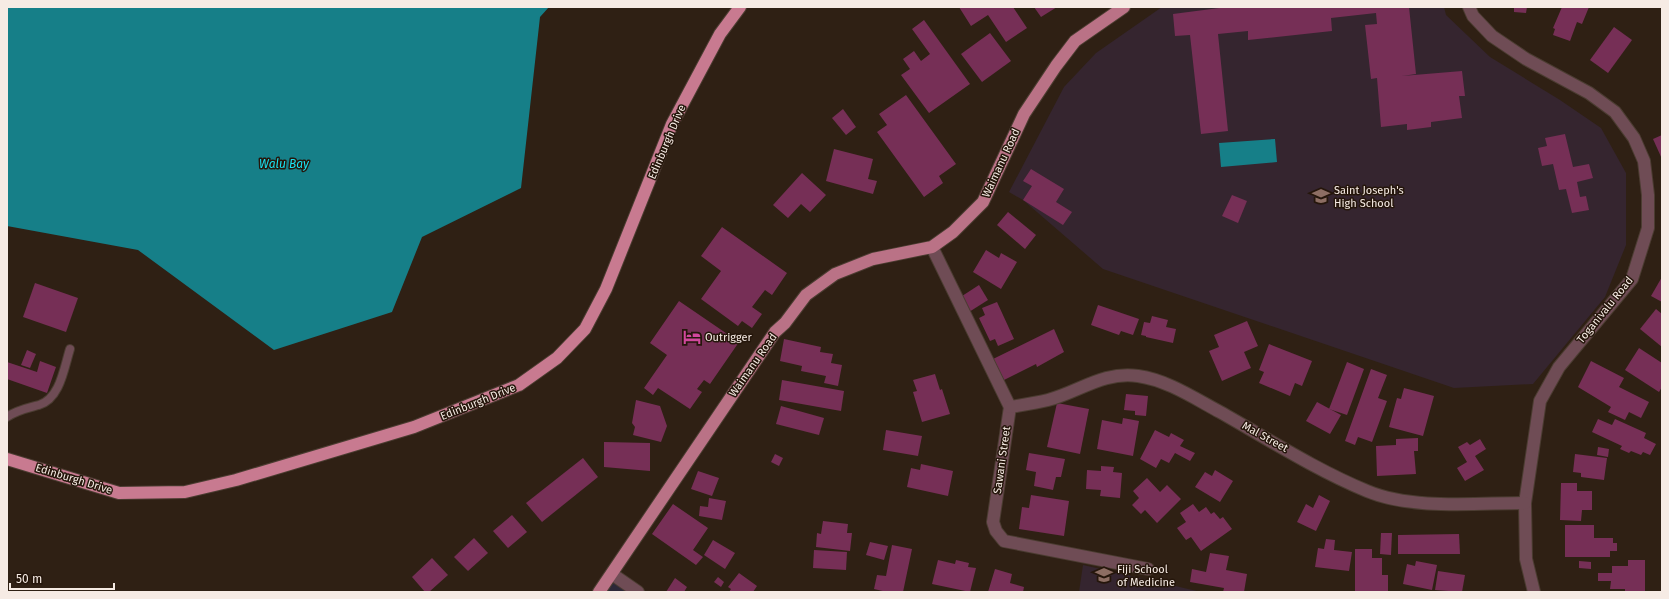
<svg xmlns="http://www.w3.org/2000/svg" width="1669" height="599" viewBox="0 0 1669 599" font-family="'Fira Sans',sans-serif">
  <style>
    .education { fill: #35252f }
    .medical { fill: #2d2838 }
    .water { fill: #167f88 }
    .building { fill: #762f56 }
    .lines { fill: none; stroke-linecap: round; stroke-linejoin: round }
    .service-casing { stroke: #4b3c31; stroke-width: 10 }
    .minor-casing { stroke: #4b3c31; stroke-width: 14 }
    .primary-casing { stroke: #4b3c31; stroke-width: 14 }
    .trunk-casing { stroke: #4b3c31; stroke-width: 14 }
    .service { stroke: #6f4c55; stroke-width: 8 }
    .minor { stroke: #6f4c55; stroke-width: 12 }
    .primary { stroke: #ba7286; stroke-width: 12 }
    .trunk { stroke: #c87a90; stroke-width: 12 }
    .labels { text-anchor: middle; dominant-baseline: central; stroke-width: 3; stroke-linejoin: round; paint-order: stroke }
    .street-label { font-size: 11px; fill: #f6ebe4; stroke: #25160b }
    .poi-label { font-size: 11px; fill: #f6ebe4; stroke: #25160b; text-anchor: start }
    .water-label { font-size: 12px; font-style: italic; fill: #18e3f4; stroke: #25160b }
  </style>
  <rect width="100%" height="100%" fill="#2f2014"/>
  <g class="education">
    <path d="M1162 7H1444L1446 15 1490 57 1560 100 1601 128 1626 173V245L1605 297 1533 384 1454 388 1103 269 1023 200 1009 192 1064 87 1096 53Z"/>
    <path d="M1083 565 1171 585 1201 592H1079Z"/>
  </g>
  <path class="medical" d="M608 579 627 592H599Z"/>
  <g class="water">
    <path d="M7 7H549L540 17 521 188 422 237 392 312 274 350 138 250 7 226Z"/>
    <path d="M1275 139 1277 162 1221 167 1219 143Z"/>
  </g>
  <g class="building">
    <path d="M959 7H1013L1027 28 1006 42 988 15 971 26Z"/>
    <path d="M1034 7H1057L1041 17Z"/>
    <path d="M1227 7H1409L1416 74 1402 76 1462 71 1465 96H1459L1462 118 1431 122V127L1407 130V124L1381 127 1377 78 1371 79 1365 25 1377 24 1376 13 1331 18 1332 31 1248 40V31L1218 34 1228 131 1201 134 1190 35 1175 36 1173 14Z"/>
    <path d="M1514 7H1527L1526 13 1514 12Z"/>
    <path d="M1562 7H1589L1582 24 1577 22 1570 41 1553 35 1555 29 1553 28Z"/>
    <path d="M924 20 970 84 929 113 901 75 910 69 903 59 914 51 921 61 930 54 912 29Z"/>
    <path d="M1614 27 1632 40 1608 73 1590 60Z"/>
    <path d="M990 33 1011 61 982 82 961 54Z"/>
    <path d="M906 95 956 164 939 176 943 183 924 197 877 132 887 125 879 114Z"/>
    <path d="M843 109 856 127 846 135 832 118Z"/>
    <path d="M1565 134 1573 167 1589 164 1593 178 1577 182 1580 197 1586 196 1589 210 1572 213 1566 189 1559 190 1553 164 1542 166 1538 148 1547 146 1545 138Z"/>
    <path d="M1662 135V159L1653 139Z"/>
    <path d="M834 149 873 159 868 179 877 181 873 194 826 181Z"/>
    <path d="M1031 169 1064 189 1056 202 1072 212 1063 225 1023 200 1032 186 1023 181Z"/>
    <path d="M802 173 826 195 810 212 801 204 788 218 773 205Z"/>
    <path d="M1232 195 1247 201 1238 223 1222 216Z"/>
    <path d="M1008 212 1036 235 1025 249 997 225Z"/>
    <path d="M722 227 787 273 772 295 765 290 752 307 762 314 752 328 742 321 738 326 701 299 721 271 701 256Z"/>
    <path d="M986 250 999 258 1001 253 1017 262 1001 289 973 272Z"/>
    <path d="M1662 277V302L1651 296Z"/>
    <path d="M35 283 78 298 66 332 23 317Z"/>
    <path d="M979 285 988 300 969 312 959 298Z"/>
    <path d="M679 301 739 342 710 384 704 380 697 389 702 392 690 409 658 388 653 395 644 388 667 355 650 343Z"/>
    <path d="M997 302 1014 339 998 346 995 339 990 341 979 318 985 315 982 308Z"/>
    <path d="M1098 305 1139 319 1133 335 1121 331 1119 335 1091 325Z"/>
    <path d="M1656 309 1662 314V347L1640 329Z"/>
    <path d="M1152 316 1168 320 1166 327 1176 329 1173 343 1146 337V336L1141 335 1144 322 1150 323Z"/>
    <path d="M1247 321 1258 346 1244 352 1251 368 1222 381 1209 351 1219 347 1214 335Z"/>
    <path d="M1054 329 1064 352 1037 367 1036 364 1004 380 993 359Z"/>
    <path d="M784 339 821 347 820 352 833 354 831 363 842 365 838 386 824 383 826 376 801 371 802 366 780 361Z"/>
    <path d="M1269 344 1312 361 1302 386 1295 383 1290 396 1259 383 1264 372 1259 370Z"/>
    <path d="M1639 348 1662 363V387L1659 392 1625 370Z"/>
    <path d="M27 350 36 354 30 368 21 365Z"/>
    <path d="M40 361 56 367 47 393 7 379V362L37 372Z"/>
    <path d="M1591 361 1624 378 1619 387 1649 402 1641 418 1629 412 1625 420 1608 412 1611 407 1578 387Z"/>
    <path d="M1347 362 1364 369 1347 415 1329 409Z"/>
    <path d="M1371 369 1387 375 1378 398 1387 401 1372 442 1358 437 1355 445 1345 441Z"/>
    <path d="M935 374 940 390 942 389 950 414 922 422 913 392 917 391 913 380Z"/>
    <path d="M782 380 844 391 841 411 779 400Z"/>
    <path d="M1404 388 1434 396 1423 436 1389 427 1397 398 1401 399Z"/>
    <path d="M1126 394 1148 396 1146 416 1135 415V411L1124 410Z"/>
    <path d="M636 400 660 406 667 426 661 442 633 435 635 427 632 423Z"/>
    <path d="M1317 402 1341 415 1330 434 1306 421Z"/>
    <path d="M1057 403 1089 409 1080 454 1047 447Z"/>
    <path d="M781 406 824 418 819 435 776 424Z"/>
    <path d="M1123 418 1139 421 1133 456 1097 449 1102 420 1122 424Z"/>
    <path d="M1598 419 1612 425 1615 419 1646 433 1644 438 1656 444 1650 455 1643 452 1641 455 1631 451 1629 453 1620 449 1622 446 1592 432Z"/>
    <path d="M886 430 922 436 918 456 883 450Z"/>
    <path d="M1155 430 1169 437 1171 433 1184 440 1180 446 1195 453 1190 461 1175 453 1169 463 1161 459 1156 468 1140 459Z"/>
    <path d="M1418 438V451H1414L1416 474 1377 476 1376 446 1396 445V439Z"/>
    <path d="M1480 439 1486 449 1475 456 1484 470 1465 481 1457 468 1467 462 1458 447 1467 442 1470 445Z"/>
    <path d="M604 442 650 443V471L604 467Z"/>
    <path d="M1598 447 1609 449 1608 457 1597 455Z"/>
    <path d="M1029 453 1065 459 1061 477H1056L1053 490 1034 486 1036 472 1026 470Z"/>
    <path d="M775 454 783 458 779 466 771 462Z"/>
    <path d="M1575 454 1607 458 1604 480 1581 477V473L1573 472Z"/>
    <path d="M583 458 598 477 542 522 526 503Z"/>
    <path d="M921 464 953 471 948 496 907 487 911 468 920 470Z"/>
    <path d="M1101 466 1114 467 1113 472 1122 473 1120 498 1100 496 1101 490 1086 489 1087 470 1101 471Z"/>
    <path d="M1215 470 1233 481 1220 502 1195 487 1205 472 1212 476Z"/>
    <path d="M698 471 719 478 712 496 691 489Z"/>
    <path d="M1147 478 1160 492 1167 485 1181 499 1157 523 1145 510 1141 514 1132 505 1139 498 1133 491Z"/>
    <path d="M1561 483H1577V491H1592V510H1582L1581 521 1560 520Z"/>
    <path d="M1031 495 1069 501 1064 536 1019 529 1022 507 1029 508Z"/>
    <path d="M1319 495 1330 501 1316 531 1297 522 1306 504 1313 508Z"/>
    <path d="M709 498 726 501 722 520 699 516 700 506 708 507Z"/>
    <path d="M673 504 708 528 693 550 703 557 696 565 652 534Z"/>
    <path d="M1193 504 1199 512 1206 507 1211 514 1214 512 1220 519 1223 517 1232 529 1201 551 1191 537 1186 540 1177 528 1186 522 1180 513Z"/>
    <path d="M512 515 527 532 508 548 493 531Z"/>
    <path d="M823 521 848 524 847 533H852L850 551 816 547 817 533 821 534Z"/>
    <path d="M1565 525H1594V538H1613V543H1617V551H1610V557H1565Z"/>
    <path d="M1381 533H1392L1391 555 1380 554Z"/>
    <path d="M1459 534 1460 554H1398V535Z"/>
    <path d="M474 538 488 553 468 571 454 557Z"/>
    <path d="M1326 539 1335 540 1334 550 1352 552 1349 571 1315 567 1318 548 1324 549Z"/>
    <path d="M713 540 735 553 725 569 704 555Z"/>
    <path d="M870 542 888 546 884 560 866 555Z"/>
    <path d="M892 545 912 549 903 592H887L874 589 877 575 886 576Z"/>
    <path d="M1355 549H1372V558H1382V575H1388V592H1355Z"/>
    <path d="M814 550 847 552 846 570 813 568Z"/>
    <path d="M1210 553 1229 556 1226 570 1247 574 1244 592H1223L1224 588 1190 582 1192 569 1206 572Z"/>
    <path d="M432 558 448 575 429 592H425L412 577Z"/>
    <path d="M938 560 955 564 956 560 969 563 968 567 976 568 970 592 932 584Z"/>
    <path d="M1628 560H1645V592H1625V589H1610L1611 581H1598V573H1612V566H1628Z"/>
    <path d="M1416 561 1437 565 1432 590 1403 584 1407 564 1415 566Z"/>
    <path d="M1579 561 1591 562V569L1579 568Z"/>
    <path d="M995 569 1012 574 1010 583 1024 587 1023 592H988Z"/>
    <path d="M1438 571 1465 575 1462 592 1435 590Z"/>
    <path d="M739 573 757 586 753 592H729L731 589 728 587Z"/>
    <path d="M718 577 724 582 721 587 714 582Z"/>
    <path d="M675 578 687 587 684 592H666Z"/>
  </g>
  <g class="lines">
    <g class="service-casing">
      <path id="service" d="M7 417C17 410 28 408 39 405 60 399 64 368 70 349"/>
    </g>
    <g class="minor-casing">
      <g id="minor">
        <path d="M1469 7 1473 16 1492 36 1526 59 1589 93 1615 112 1634 138 1644 161 1648 195V228L1632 279 1559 367 1540 401 1525 503 1526 559 1534 592"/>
        <path d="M932 247 1010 407 993 522 996 531 1004 541 1148 569"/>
        <path d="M1010 407C1022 405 1036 403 1048 400 1079 392 1103 371 1138 376 1167 380 1194 398 1220 412 1268 439 1316 470 1367 491 1412 510 1476 503 1525 503"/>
        <path d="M612 574 638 592"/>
      </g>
    </g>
    <g class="primary-casing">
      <path id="primary" d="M599 592 775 332 785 323 806 295 835 274 873 259 932 247 953 232 983 202 1024 114 1056 66 1075 41 1124 7"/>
    </g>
    <g class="trunk-casing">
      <path id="trunk" d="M7 459 119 493 185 492 236 480 414 427 519 385 557 358 585 329 606 289 672 124 720 34 740 7"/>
    </g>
    <use href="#service" class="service"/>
    <use href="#minor" class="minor"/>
    <use href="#primary" class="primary"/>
    <use href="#trunk" class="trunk"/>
  </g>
  <defs>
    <g id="school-bare" transform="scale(1.38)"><path d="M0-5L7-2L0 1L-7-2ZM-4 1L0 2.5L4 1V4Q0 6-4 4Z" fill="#8d6e63" stroke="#25160b" stroke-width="2.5" paint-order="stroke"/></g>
    <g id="hotel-bare" transform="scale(1.38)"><path d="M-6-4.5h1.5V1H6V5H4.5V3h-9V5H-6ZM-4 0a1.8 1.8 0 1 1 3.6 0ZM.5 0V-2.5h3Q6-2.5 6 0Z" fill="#d1479c" stroke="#25160b" stroke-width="2.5" paint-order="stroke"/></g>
    <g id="university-bare" transform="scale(1.38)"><path d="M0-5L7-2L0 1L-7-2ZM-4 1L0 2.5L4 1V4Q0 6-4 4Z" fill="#8d6e63" stroke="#25160b" stroke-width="2.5" paint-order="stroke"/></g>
  </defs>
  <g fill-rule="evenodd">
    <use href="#school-bare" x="1321" y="196"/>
    <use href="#hotel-bare" x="692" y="337"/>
    <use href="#university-bare" x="1104" y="575"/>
  </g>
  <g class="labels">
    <g class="street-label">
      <text transform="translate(667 142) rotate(-67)">Edinburgh Drive</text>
      <text transform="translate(1001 163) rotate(-65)">Waimanu Road</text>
      <text transform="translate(1605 310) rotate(-51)">Toganivalu Road</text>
      <text transform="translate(753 365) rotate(-55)">Waimanu Road</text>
      <text transform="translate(478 402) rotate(-22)">Edinburgh Drive</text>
      <text transform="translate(1265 437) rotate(29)">Mal Street</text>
      <text transform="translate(1002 460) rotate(-82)">Sawani Street</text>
      <text transform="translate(74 479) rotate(17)">Edinburgh Drive</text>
    </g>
    <g class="poi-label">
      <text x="1334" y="190">Saint Joseph's<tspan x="1334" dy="13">High School</tspan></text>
      <text x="705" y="337">Outrigger</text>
      <text x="1117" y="569">Fiji School<tspan x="1117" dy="13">of Medicine</tspan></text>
    </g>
    <g class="water-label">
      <text x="284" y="164">Walu Bay</text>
    </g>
  </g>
  <rect width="1669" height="599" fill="none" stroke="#f6ebe4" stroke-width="16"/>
  <path d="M10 583v6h104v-6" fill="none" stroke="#f6ebe4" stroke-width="2"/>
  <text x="16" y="583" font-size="12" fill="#f6ebe4" stroke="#25160b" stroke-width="3" paint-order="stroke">50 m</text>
</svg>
